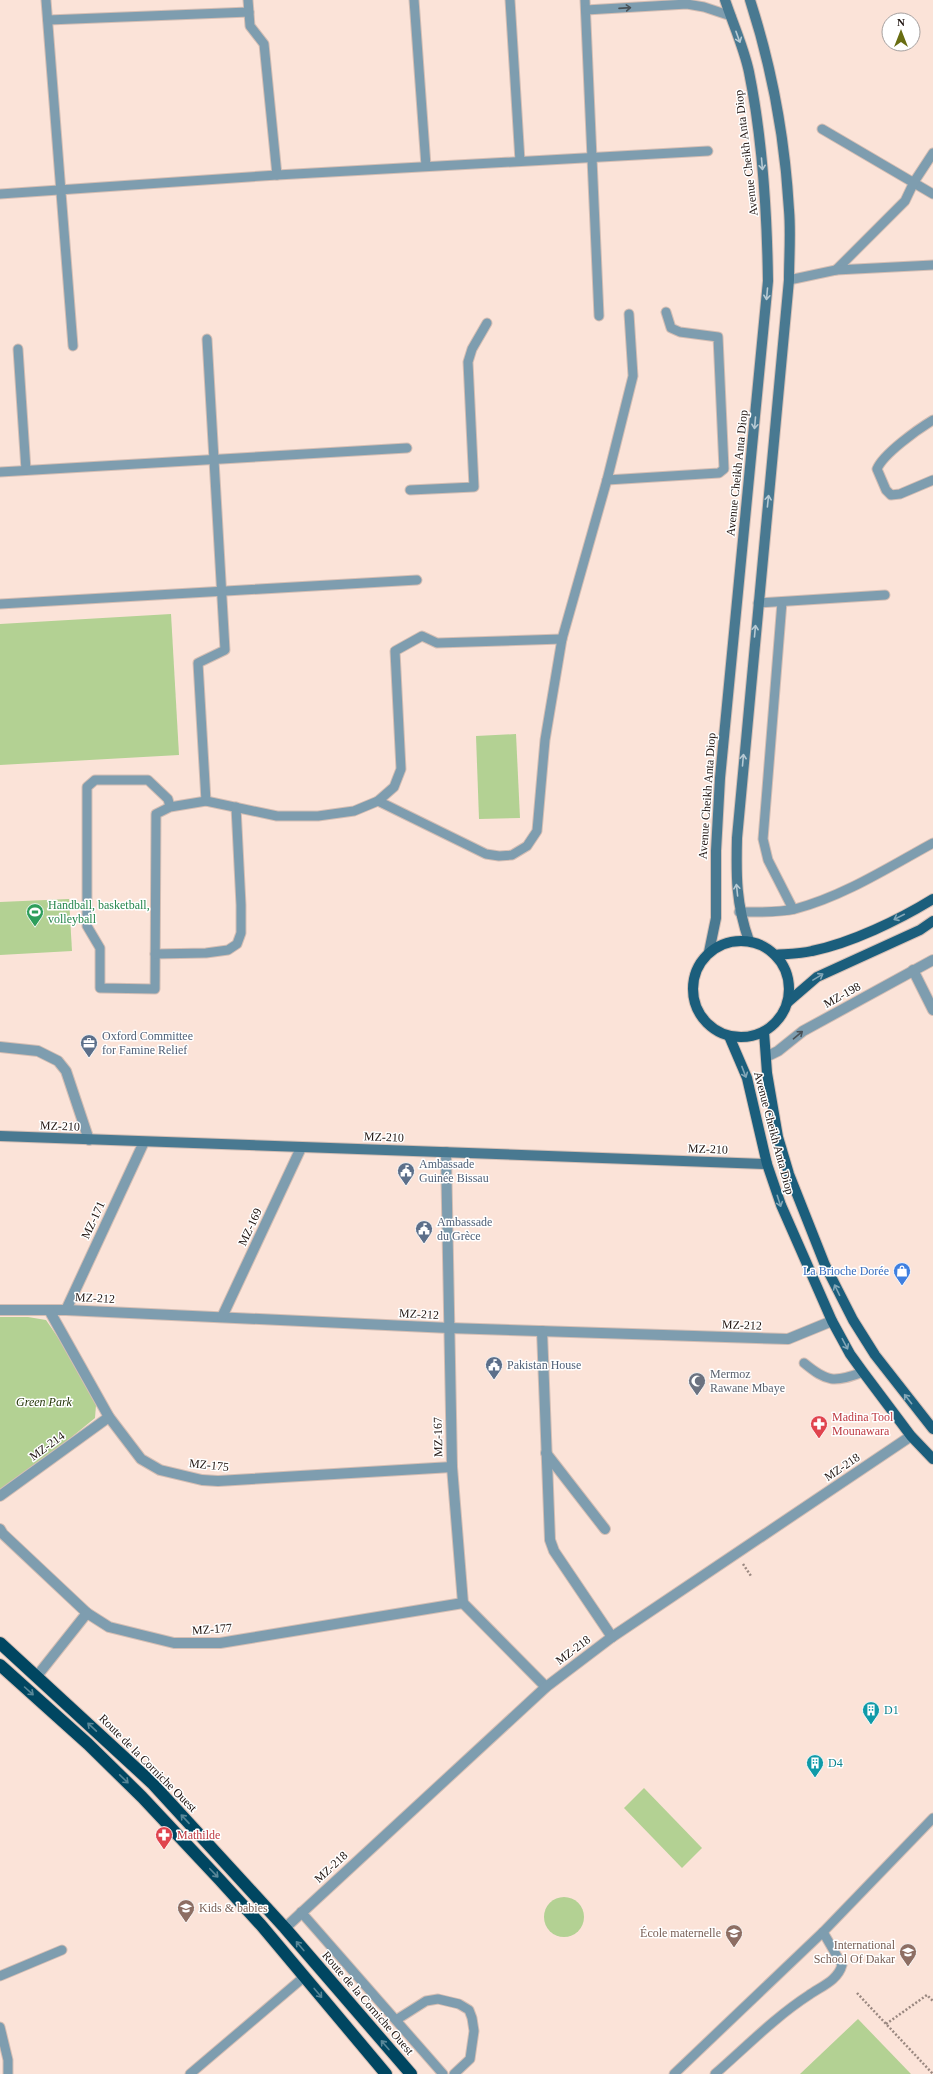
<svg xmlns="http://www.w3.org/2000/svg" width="933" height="2074" viewBox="0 0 933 2074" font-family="Georgia,serif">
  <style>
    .green { fill: #b3d193 }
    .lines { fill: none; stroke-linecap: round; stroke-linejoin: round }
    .lane-casing { stroke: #d4beb4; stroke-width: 11 }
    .street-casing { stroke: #d4beb4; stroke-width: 12 }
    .secondary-casing { stroke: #d4beb4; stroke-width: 12 }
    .primary-casing { stroke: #d4beb4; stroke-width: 12 }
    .highway-casing { stroke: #d4beb4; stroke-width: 14 }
    .path { stroke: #9a8880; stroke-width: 2.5; stroke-dasharray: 2 2; stroke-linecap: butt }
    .lane { stroke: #7e9daf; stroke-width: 9 }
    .street { stroke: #7e9daf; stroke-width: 10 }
    .secondary { stroke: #497991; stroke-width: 10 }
    .primary { stroke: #1b5e7c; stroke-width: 10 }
    .highway { stroke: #004661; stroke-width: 12 }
    .oneway { stroke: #4a5258 }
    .oneway2 { stroke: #b6c9d3 }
    .oneway3 { stroke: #82a6b7 }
    .oneway4 { stroke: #598798 }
    .labels { text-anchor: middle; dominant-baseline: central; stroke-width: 3; stroke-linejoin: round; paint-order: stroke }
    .street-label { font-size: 12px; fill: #201511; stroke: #fff }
    .leisure-label { font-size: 12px; fill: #27864d; stroke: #fff; text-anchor: start }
    .service-label { font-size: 12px; fill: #4e5e75; stroke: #fff; text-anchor: start }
    .shop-label { font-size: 12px; fill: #366cbe; stroke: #fff; text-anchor: end }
    .worship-label { font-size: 12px; fill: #5b616d; stroke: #fff; text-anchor: start }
    .park-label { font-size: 12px; font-style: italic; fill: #1e3000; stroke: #fff }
    .health-label { font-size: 12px; fill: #be3a42; stroke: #fff; text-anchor: start }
    .culture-label { font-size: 12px; fill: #0d838f; stroke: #fff; text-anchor: start }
    .education-label { font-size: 12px; fill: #785e54; stroke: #fff; text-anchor: end }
  </style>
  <rect width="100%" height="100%" fill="#fbe3d8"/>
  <g class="green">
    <path d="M171 614 179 755 0 765V624Z"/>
    <path d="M516 734 520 818 479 819 476 736Z"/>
    <path d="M69 899 72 951 0 955V902Z"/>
    <path d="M0 1317H28L46 1320 59 1339 96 1405 95 1418 68 1440 0 1490Z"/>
    <path d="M644 1788 702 1848 682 1868 624 1808Z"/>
    <circle cx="564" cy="1917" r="20"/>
    <path d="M858 2019 911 2074H800Z"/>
  </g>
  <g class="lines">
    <g class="lane-casing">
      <g id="lane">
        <path d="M46 0 73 346"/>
        <path d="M248 0 250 26 264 44 277 175"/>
        <path d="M414 0 426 166"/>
        <path d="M510 0 520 161"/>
        <path d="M585 0 599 316"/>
        <path d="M586 10 687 4 704 7 731 16"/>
        <path d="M48 20 249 12"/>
        <path d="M822 129 933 194"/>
        <path d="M0 194 277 175 708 151"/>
        <path d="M836 270 905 201 914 182 933 153"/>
        <path d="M789 280 836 270 933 265"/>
        <path d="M18 349 26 470"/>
        <path d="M933 420C918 429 883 454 877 469L886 490 891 495 900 494 933 480"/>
        <path d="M0 472 407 448"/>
        <path d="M607 480 719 473 724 469 718 337 680 332 671 328 666 312"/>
        <path d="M410 490 474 487 468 362 472 349 487 323"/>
        <path d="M782 602 763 839 768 860 793 909"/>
        <path d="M758 603 885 595"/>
        <path d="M0 604 417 580"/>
        <path d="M206 801 198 663 225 650 207 339"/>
        <path d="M378 801 486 854 499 856 512 855 527 846 537 831 545 740 562 639 607 480 633 376 629 314"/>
        <path d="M170 807 156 814 155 989 100 988V948L87 926V787L95 780H148L168 799 170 807 206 801 277 816H318L354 811 378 801 394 787 401 769 395 651 422 636 437 643 562 639"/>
        <path d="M739 912C757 912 777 913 795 909 844 896 889 867 933 843"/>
        <path d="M155 954 206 953 228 950 237 944 241 933V905L236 807"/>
        <path d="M804 1363C827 1382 834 1383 863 1372"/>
        <path d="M301 1912 443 2074"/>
        <path d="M0 1976 62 1950"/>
        <path d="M396 2020 426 2001 438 1999 459 2004 469 2010 472 2018 474 2031 470 2059 454 2074"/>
        <path d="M0 2027 8 2060V2074"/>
        <path d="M190 2074 304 1977"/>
        <path d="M674 2074 823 1932 933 1818"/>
        <path d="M715 2074C746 2047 775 2017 809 1995 822 1986 838 1980 842 1965L823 1932"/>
      </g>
    </g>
    <g class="street-casing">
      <g id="street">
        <path d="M913 970 933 1010"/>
        <path d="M0 1047 38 1051 58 1061 66 1071 89 1140"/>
        <path d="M766 1057 778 1051 803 1031 933 960"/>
        <path d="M446 1152 452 1467 463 1603 546 1687"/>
        <path d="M0 1310H66L449 1328 788 1339 832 1321"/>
        <path d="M49 1310 109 1417 141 1459 160 1470 202 1480 218 1481 452 1467"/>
        <path d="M66 1310 144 1142"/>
        <path d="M222 1317 301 1148"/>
        <path d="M542 1331 550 1540 554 1551 612 1637"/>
        <path d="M546 1453 605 1529"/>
        <path d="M0 1496 109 1417"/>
        <path d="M0 1529 3 1534 87 1613 109 1627 174 1643H220L463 1603"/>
        <path d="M37 1676 87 1613"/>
        <path d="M285 1928 546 1687 612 1637 911 1436"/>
      </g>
    </g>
    <g class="secondary-casing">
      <g id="secondary">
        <path d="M749 941C736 904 736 876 737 838L789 280C789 257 791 233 789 210 785 139 772 68 750 0"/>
        <path d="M709 952 716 918V851L720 778 768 281C767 212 763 141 749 72 744 48 733 24 725 0"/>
        <path d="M0 1136 767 1164"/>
      </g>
    </g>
    <g class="primary-casing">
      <g id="primary">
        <circle cx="741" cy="989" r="48"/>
        <path d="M775 955C787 954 800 954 812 951 851 943 899 920 933 899"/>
        <path d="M788 1002 817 977 920 930 933 921"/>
        <path d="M764 1032 767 1073 778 1137 789 1174 825 1265 853 1320 875 1355 933 1429"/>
        <path d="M729 1036 747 1078 767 1164 781 1205 832 1321 850 1354 863 1372 911 1436 933 1459"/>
      </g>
    </g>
    <g class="highway-casing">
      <g id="highway">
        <path d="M0 1643 152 1783 285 1928 411 2074"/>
        <path d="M0 1665 88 1744 142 1797 219 1879 261 1925 386 2074"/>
      </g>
    </g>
    <g class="path">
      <path d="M743 1564 751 1576"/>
      <path d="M857 1993 933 2074"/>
      <path d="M886 2024 927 1995 933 2001"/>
    </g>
    <use href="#lane" class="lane"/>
    <use href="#street" class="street"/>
    <use href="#secondary" class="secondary"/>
    <use href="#primary" class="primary"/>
    <use href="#highway" class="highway"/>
  </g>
  <defs><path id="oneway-shaft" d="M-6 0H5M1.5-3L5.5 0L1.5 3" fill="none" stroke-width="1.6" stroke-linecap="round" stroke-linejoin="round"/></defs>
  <g class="oneway">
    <use href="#oneway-shaft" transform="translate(625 8) rotate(-4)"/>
    <use href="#oneway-shaft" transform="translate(798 1035) rotate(-40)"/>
  </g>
  <g class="oneway2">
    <use href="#oneway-shaft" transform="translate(738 37) rotate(70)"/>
    <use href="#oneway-shaft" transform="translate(762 164) rotate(85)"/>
    <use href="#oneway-shaft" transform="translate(767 294) rotate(95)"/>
    <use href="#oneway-shaft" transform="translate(755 423) rotate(95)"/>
    <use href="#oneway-shaft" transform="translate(768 501) rotate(-84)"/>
    <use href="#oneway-shaft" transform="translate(755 631) rotate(-85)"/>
    <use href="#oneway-shaft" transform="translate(743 760) rotate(-85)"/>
    <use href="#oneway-shaft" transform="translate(737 890) rotate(-96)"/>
  </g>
  <g class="oneway3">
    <use href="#oneway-shaft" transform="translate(899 917) rotate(153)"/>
    <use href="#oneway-shaft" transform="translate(818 977) rotate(-31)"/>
    <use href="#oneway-shaft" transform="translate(744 1072) rotate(69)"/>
    <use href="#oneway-shaft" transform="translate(779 1201) rotate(72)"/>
    <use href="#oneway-shaft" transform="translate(837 1290) rotate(-116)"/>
    <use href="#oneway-shaft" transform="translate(845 1344) rotate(62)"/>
    <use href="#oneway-shaft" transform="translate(908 1399) rotate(-128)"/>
  </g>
  <g class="oneway4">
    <use href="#oneway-shaft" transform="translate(29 1691) rotate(42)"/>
    <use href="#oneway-shaft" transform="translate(92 1727) rotate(-137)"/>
    <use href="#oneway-shaft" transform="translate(124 1779) rotate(44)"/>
    <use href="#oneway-shaft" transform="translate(185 1819) rotate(-133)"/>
    <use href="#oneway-shaft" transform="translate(214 1873) rotate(46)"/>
    <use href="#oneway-shaft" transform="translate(300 1946) rotate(-130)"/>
    <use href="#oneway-shaft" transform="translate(318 1993) rotate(50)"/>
    <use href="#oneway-shaft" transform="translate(385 2045) rotate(-131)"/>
  </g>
  <defs>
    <g id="stadium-pin" transform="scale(0.9)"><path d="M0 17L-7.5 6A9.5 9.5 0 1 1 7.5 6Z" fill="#2e9e5b" stroke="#fff"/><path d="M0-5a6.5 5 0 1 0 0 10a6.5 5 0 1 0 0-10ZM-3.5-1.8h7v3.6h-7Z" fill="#fff"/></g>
    <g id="office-pin" transform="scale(0.9)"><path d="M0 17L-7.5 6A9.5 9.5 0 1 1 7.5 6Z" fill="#5c6f8a" stroke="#fff"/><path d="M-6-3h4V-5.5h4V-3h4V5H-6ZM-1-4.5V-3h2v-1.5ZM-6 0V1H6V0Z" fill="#fff"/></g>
    <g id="civic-pin" transform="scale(0.9)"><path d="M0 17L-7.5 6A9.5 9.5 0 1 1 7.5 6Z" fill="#5c6f8a" stroke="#fff"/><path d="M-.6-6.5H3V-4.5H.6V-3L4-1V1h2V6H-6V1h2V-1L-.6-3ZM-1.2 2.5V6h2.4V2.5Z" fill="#fff"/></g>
    <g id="shop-pin" transform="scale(0.9)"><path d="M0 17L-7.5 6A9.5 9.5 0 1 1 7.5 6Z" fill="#3f7fe0" stroke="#fff"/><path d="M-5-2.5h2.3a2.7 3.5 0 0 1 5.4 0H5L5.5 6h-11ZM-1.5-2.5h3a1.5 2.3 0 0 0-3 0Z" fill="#fff"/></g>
    <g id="mosque-pin" transform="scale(0.9)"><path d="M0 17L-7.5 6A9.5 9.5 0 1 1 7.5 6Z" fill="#6b7280" stroke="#fff"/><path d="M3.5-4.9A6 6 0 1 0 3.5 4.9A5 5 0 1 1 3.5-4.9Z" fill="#fff"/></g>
    <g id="pharmacy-pin" transform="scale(0.9)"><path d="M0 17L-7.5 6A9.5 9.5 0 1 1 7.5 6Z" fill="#e0444e" stroke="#fff"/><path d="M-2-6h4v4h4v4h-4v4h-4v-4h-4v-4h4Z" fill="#fff"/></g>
    <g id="building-pin" transform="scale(0.9)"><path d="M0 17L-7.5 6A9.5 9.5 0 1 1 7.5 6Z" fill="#0f9aa8" stroke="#fff"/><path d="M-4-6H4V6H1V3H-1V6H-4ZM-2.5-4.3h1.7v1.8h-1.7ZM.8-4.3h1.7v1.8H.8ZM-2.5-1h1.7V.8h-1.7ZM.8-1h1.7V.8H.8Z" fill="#fff"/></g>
    <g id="school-pin" transform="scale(0.9)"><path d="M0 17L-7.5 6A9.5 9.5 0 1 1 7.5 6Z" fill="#8d6e63" stroke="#fff"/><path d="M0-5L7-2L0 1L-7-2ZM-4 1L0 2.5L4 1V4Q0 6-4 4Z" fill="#fff"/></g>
  </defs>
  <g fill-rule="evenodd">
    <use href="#stadium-pin" x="35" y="912"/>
    <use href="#office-pin" x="89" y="1043"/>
    <use href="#civic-pin" x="406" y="1171"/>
    <use href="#civic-pin" x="424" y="1229"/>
    <use href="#shop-pin" x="902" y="1271"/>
    <use href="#civic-pin" x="494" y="1365"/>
    <use href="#mosque-pin" x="697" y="1381"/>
    <use href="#pharmacy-pin" x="819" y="1424"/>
    <use href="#building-pin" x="871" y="1710"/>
    <use href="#building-pin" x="815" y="1763"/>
    <use href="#pharmacy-pin" x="164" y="1835"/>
    <use href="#school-pin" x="186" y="1908"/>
    <use href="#school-pin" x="734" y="1933"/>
    <use href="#school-pin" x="908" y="1952"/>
  </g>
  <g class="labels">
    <g class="street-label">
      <text transform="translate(746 153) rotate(-97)">Avenue Cheikh Anta Diop</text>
      <text transform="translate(737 473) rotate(-84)">Avenue Cheikh Anta Diop</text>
      <text transform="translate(707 796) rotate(-86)">Avenue Cheikh Anta Diop</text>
      <text transform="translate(842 995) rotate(-29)">MZ-198</text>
      <text transform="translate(60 1126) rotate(2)">MZ-210</text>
      <text transform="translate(774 1133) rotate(75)">Avenue Cheikh Anta Diop</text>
      <text transform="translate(384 1137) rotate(2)">MZ-210</text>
      <text transform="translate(708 1149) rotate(2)">MZ-210</text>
      <text transform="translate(93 1220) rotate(-65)">MZ-171</text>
      <text transform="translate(250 1227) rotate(-65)">MZ-169</text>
      <text transform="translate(95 1298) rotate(3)">MZ-212</text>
      <text transform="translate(419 1314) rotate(3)">MZ-212</text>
      <text transform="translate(742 1325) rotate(2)">MZ-212</text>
      <text transform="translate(438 1437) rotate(-91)">MZ-167</text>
      <text transform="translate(47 1446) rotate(-36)">MZ-214</text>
      <text transform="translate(209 1465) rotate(6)">MZ-175</text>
      <text transform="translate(842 1467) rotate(-34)">MZ-218</text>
      <text transform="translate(212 1629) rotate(-4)">MZ-177</text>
      <text transform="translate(573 1650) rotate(-37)">MZ-218</text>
      <text transform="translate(148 1763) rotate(45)">Route de la Corniche Ouest</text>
      <text transform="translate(331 1867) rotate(-43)">MZ-218</text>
      <text transform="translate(368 2003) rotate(49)">Route de la Corniche Ouest</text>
    </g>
    <g class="leisure-label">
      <text x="48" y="905">Handball, basketball,<tspan x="48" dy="14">volleyball</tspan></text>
    </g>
    <g class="service-label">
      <text x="102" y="1036">Oxford Committee<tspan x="102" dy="14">for Famine Relief</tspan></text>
      <text x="419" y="1164">Ambassade<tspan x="419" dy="14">Guinée Bissau</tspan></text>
      <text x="437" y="1222">Ambassade<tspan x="437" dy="14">du Grèce</tspan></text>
      <text x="507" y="1365">Pakistan House</text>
    </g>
    <g class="shop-label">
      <text x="889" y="1271">La Brioche Dorée</text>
    </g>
    <g class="worship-label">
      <text x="710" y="1374">Mermoz<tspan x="710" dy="14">Rawane Mbaye</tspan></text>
    </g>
    <g class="park-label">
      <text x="44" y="1402">Green Park</text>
    </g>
    <g class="health-label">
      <text x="832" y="1417">Madina Tool<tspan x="832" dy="14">Mounawara</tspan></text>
      <text x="177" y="1835">Mathilde</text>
    </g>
    <g class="culture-label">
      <text x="884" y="1710">D1</text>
      <text x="828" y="1763">D4</text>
    </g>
    <g class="education-label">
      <text x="199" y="1908" text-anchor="start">Kids &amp; babies</text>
      <text x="721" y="1933">École maternelle</text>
      <text x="895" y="1945">International<tspan x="895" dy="14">School Of Dakar</tspan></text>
    </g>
  </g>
  <g transform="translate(901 32)"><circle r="19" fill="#ffffff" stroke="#a6a1a0"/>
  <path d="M0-3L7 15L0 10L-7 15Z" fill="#686d12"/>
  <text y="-6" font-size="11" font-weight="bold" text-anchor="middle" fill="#201511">N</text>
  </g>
</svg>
